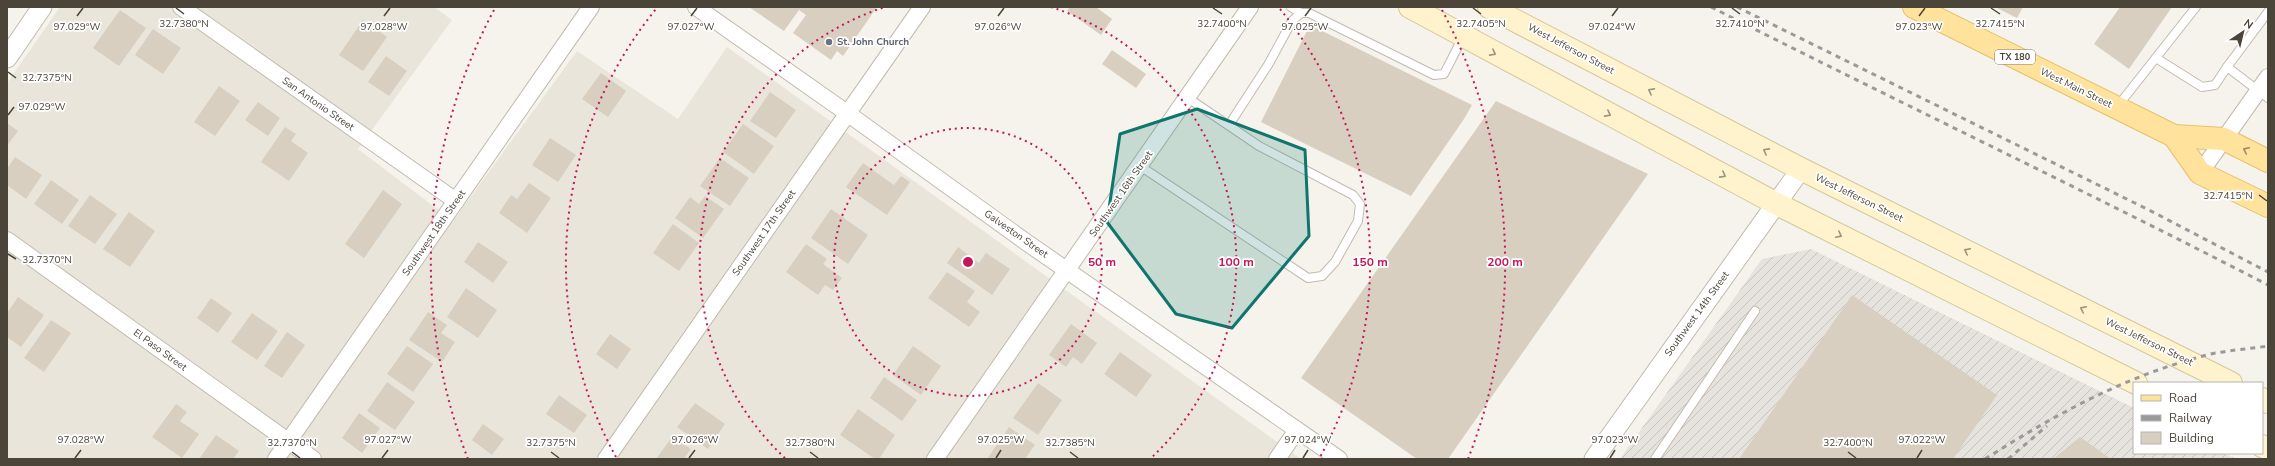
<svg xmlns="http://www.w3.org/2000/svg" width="2275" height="466" viewBox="0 0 2275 466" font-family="'Nunito Sans',sans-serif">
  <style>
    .residential { fill: #eae5da }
    .industrial { fill: url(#industrial-furrows) }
    .building { fill: #d8cfc1 }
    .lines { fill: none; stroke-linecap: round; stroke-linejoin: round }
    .service-casing { stroke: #c2bbae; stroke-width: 10 }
    .minor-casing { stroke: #c2bbae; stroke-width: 18 }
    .tertiary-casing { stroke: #c2bbae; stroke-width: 21 }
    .secondary-casing { stroke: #d6c79b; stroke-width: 24 }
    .primary-casing { stroke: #e6c16a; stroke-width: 24 }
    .service { stroke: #fff; stroke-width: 8 }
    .minor { stroke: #fff; stroke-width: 16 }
    .tertiary { stroke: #fff; stroke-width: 19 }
    .secondary { stroke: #fff3cd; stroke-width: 22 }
    .primary { stroke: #ffe39c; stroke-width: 22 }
    .rail { stroke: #9a9a9a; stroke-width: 3; stroke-dasharray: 5 5; stroke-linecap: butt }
    .oneway { stroke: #9c937c }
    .oneway2 { stroke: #9c8c66 }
    .marked { fill: #0f766e; fill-opacity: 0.2; stroke: #0f766e; stroke-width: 3; stroke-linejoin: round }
    .ticks { fill: none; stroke: #4b4439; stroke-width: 1.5 }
    .ring { fill: none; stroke: #c2185b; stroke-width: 2; stroke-dasharray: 2 4 }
    .worship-dot { fill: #6b7280; stroke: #fff; stroke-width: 1.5 }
    .labels { text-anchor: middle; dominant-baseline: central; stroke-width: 3.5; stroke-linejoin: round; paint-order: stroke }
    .shield { fill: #fff; stroke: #817c74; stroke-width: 1 }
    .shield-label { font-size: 9px; font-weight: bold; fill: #4b4439 }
    .worship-label { font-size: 10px; font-weight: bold; fill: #5b616d; stroke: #fff; text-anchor: start }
    .street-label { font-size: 10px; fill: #4b4439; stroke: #fff }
    .ticks-label { font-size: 10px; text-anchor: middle; fill: #4b4439; stroke: #fff; stroke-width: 3.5; stroke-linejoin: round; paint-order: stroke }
    .centre { fill: #c2185b; stroke: #fff; stroke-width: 2 }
    .ring-label { font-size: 12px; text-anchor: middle; font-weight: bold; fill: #c2185b; stroke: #fff; stroke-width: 3.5; stroke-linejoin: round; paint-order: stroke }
  </style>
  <defs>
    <pattern id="industrial-furrows" width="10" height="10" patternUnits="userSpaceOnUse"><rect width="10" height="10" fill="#e6e2dd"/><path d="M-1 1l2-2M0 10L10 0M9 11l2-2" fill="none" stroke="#c7c3be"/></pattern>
  </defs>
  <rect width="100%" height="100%" fill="#f6f3ec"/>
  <path class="residential" d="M60 7H434L452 20 358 149 453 221 577 51 678 119 727 47 1301 459H7V83Z"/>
  <path class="industrial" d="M1811 249 2134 408V453H2224L2236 459H1620L1762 259Z"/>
  <g class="building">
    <path d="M749 7H877L843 56 837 51 831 60 793 33 806 15 799 10 784 31Z"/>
    <path d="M1070 7H1096L1112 19 1101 35 1067 11Z"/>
    <path d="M1995 7H2023L2017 18Z"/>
    <path d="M2120 7H2172L2129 69 2094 44Z"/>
    <path d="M120 10 146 28 119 66 93 48Z"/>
    <path d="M363 20 387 37 363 71 339 55Z"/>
    <path d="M1310 25 1472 105 1464 119 1411 196 1261 122Z"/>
    <path d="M153 29 181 48 163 74 135 55Z"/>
    <path d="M1112 50 1146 74 1136 88 1102 64Z"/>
    <path d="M386 56 407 71 389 96 368 82Z"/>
    <path d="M601 73 626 91 608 117 582 99Z"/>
    <path d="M219 86 240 101 215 136 194 122Z"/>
    <path d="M770 92 796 110 776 138 750 121Z"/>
    <path d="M1496 101 1648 174 1448 459H1417L1301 378Z"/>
    <path d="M258 102 280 118 268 136 245 120Z"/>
    <path d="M7 123 18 131 7 146Z"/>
    <path d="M743 124 774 146 754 174 723 152Z"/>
    <path d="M285 127 296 134 291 141 308 153 289 181 261 162Z"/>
    <path d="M550 138 576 155 558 182 532 165Z"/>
    <path d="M15 157 42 175 26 199 7 185V169Z"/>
    <path d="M720 158 749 178 730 206 700 186Z"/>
    <path d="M863 163 894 185 901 176 910 182 887 215 846 187Z"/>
    <path d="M51 180 79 200 62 224 34 204Z"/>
    <path d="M529 183 551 198 527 233 499 213 511 195 517 199Z"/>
    <path d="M383 190 402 204 364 258 345 244Z"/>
    <path d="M90 195 117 214 95 244 68 226Z"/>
    <path d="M705 196 724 209 703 238 675 218 690 197 699 204Z"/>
    <path d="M831 209 868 235 848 264 811 238Z"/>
    <path d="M129 212 155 231 130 267 103 249Z"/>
    <path d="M673 224 699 243 679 271 653 253Z"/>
    <path d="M478 242 508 262 493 283 464 262Z"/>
    <path d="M806 244 827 259 823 264 842 278 833 290 825 285 818 295 786 272Z"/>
    <path d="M958 247 979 263 986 253 1010 269 992 295 947 263Z"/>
    <path d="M947 272 975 291 967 302 980 312 969 327 928 298Z"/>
    <path d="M466 288 497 310 478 338 447 317Z"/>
    <path d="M1852 295 1997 395 1953 459H1739Z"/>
    <path d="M18 297 44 315 21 347 7 337V313Z"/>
    <path d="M211 298 232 313 218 333 197 318Z"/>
    <path d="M428 312 447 325 441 333 455 342 442 362 409 340Z"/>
    <path d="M252 313 278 331 257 360 231 342Z"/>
    <path d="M51 320 71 333 44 372 24 358Z"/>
    <path d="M1071 324 1097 343 1082 364 1073 357 1066 367 1049 355Z"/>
    <path d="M287 332 305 345 282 378 264 366Z"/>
    <path d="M610 334 631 349 617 369 596 354Z"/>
    <path d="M407 346 433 364 413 392 387 374Z"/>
    <path d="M913 346 941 366 921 395 893 375Z"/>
    <path d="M1120 352 1152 375 1136 397 1104 374Z"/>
    <path d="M884 377 917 400 902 421 870 398Z"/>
    <path d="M387 382 415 402 395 430 367 411Z"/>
    <path d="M1038 383 1062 400 1038 435 1013 418Z"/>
    <path d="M559 395 587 415 574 433 546 414Z"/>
    <path d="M695 403 725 424 708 449 677 427Z"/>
    <path d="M176 404 187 412 180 421 199 434 182 458 152 437Z"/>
    <path d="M858 409 895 435 879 459H875L840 435Z"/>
    <path d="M359 413 380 428 362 453 342 438Z"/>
    <path d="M483 424 504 439 492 455 472 440Z"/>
    <path d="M1009 427 1035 445 1025 459H987Z"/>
    <path d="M216 435 239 451 233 459H199Z"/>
    <path d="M672 437 691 449 685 457 688 459H656Z"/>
    <path d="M2080 437 2111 459H2053Z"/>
  </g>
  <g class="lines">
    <g class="service-casing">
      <g id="service">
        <path d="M1291 7 1301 13"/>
        <path d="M2156 58 2202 87 2215 85 2227 67 2268 98"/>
        <path d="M2227 67 2268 12"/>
        <path d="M2117 107 2196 7"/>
        <path d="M1229 125 1268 65 1292 21 1301 13H1309L1434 75 1444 74 1463 37"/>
        <path d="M1140 166 1308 278 1322 276 1335 262 1358 221 1360 204 1353 195 1259 146 1188 98"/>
        <path d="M1655 459 1755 311"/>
      </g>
    </g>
    <g class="minor-casing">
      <g id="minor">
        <path d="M181 7 456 201"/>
        <path d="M696 7 847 113 1026 242 1339 459"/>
        <path d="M2200 173 2268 77"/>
        <path d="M7 240 313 459"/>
        <path d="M276 459 591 7"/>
        <path d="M606 459 922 7"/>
        <path d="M935 459 1250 7"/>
        <path d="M1277 459 1297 430"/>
      </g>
    </g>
    <g class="tertiary-casing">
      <g id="tertiary">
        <path d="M7 58 42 7"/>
        <path d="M1594 459 1801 169"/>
      </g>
    </g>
    <g class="secondary-casing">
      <g id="secondary">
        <path d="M1410 7 1777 204 2136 383"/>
        <path d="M1489 7 1801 169 2231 383"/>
        <path d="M2262 399 2268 402"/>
        <path d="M2262 446 2268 449"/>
      </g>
    </g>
    <g class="primary-casing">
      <g id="primary">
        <path d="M1914 7 2174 136 2224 139 2268 161"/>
        <path d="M2174 136 2200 173 2268 206"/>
      </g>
    </g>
    <use href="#service" class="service"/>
    <use href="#minor" class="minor"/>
    <use href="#tertiary" class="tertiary"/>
    <use href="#secondary" class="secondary"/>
    <use href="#primary" class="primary"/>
    <g class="rail">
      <path d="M1711 7C1896 101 2084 190 2268 285"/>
      <path d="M1737 7 2149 210 2268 272"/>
      <path d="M1985 459C2056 414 2129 374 2211 354 2229 350 2249 349 2268 346"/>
      <path d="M2008 459 2047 426"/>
    </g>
  </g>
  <defs><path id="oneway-chevron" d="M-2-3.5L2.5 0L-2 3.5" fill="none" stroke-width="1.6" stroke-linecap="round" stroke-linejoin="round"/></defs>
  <g class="oneway">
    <use href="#oneway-chevron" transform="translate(1493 53) rotate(28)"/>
    <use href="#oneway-chevron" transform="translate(1651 91) rotate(-152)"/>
    <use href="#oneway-chevron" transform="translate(1608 114) rotate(28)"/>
    <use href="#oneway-chevron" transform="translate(1766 151) rotate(-152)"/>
    <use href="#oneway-chevron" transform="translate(1723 175) rotate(28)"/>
    <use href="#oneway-chevron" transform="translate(1839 235) rotate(27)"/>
    <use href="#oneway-chevron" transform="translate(1967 251) rotate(-154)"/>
    <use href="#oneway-chevron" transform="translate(2083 309) rotate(-154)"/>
  </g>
  <use class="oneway2" href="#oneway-chevron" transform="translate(2246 150) rotate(-153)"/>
  <path class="marked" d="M1197 109 1305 150 1309 236 1232 328 1176 314 1107 222 1120 134Z"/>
  <path class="ticks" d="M176 8 184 14M1213 8 1222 14M1473 8 1481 14M1732 8 1740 14M1991 8 2000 14M77 16 83 8M384 16 390 8M691 16 697 8M998 16 1004 8M1305 16 1311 8M1612 16 1618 8M1919 16 1925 8M8 72 16 78M8 115 14 107M2259 195 2267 201M8 254 16 259M292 452 300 458M551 452 559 458M810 452 818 458M1070 452 1078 458M1848 452 1856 458M75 458 81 450M382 458 388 450M689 458 695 450M996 458 1001 450M1303 458 1308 450M1610 458 1615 450M1917 458 1922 450"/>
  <g class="ring">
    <circle cx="968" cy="262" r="134"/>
    <path d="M785 458A268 268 0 0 1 885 7M1051 7A268 268 0 0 1 1151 458"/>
    <path d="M616 457A402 402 0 0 1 656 9M1280 9A402 402 0 0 1 1320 457"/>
    <path d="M468 459A537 537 0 0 1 494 10M1442 10A537 537 0 0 1 1468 459"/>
  </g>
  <circle class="worship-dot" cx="829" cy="42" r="4"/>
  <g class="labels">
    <rect class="shield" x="1995" y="50" width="40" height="14" rx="3"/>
    <g class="shield-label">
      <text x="2015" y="57">TX 180</text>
    </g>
    <g class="worship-label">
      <text x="837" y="42">St. John Church</text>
    </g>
    <g class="street-label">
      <text transform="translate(1571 49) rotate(28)">West Jefferson Street</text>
      <text transform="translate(2076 88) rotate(26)">West Main Street</text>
      <text transform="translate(318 104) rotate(35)">San Antonio Street</text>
      <text transform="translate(1121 194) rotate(-55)">Southwest 16th Street</text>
      <text transform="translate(1859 198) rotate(26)">West Jefferson Street</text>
      <text transform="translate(434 233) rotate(-55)">Southwest 18th Street</text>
      <text transform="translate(764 233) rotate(-55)">Southwest 17th Street</text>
      <text transform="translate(1016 234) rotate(35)">Galveston Street</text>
      <text transform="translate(1697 314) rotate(-54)">Southwest 14th Street</text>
      <text transform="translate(2149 342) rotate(26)">West Jefferson Street</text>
      <text transform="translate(160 350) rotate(36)">El Paso Street</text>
    </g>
  </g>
  <g class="ticks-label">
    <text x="1740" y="27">32.7410°N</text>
    <text x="184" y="27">32.7380°N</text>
    <text x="1222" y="27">32.7400°N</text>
    <text x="1481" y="27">32.7405°N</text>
    <text x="2000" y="27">32.7415°N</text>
    <text x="77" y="30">97.029°W</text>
    <text x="384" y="30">97.028°W</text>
    <text x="691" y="30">97.027°W</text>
    <text x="998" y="30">97.026°W</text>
    <text x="1305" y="30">97.025°W</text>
    <text x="1612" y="30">97.024°W</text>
    <text x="1919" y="30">97.023°W</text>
    <text x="47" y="81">32.7375°N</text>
    <text x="42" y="110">97.029°W</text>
    <text x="2228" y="199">32.7415°N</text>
    <text x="47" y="263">32.7370°N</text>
    <text x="81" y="443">97.028°W</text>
    <text x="388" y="443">97.027°W</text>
    <text x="695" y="443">97.026°W</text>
    <text x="1001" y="443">97.025°W</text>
    <text x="1308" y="443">97.024°W</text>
    <text x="1615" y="443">97.023°W</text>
    <text x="1922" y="443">97.022°W</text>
    <text x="292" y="446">32.7370°N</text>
    <text x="551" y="446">32.7375°N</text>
    <text x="810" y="446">32.7380°N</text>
    <text x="1070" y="446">32.7385°N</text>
    <text x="1848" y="446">32.7400°N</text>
  </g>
  <circle cx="968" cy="262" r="6" class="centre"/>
  <g class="ring-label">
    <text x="1102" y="266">50 m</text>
    <text x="1236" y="266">100 m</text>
    <text x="1370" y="266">150 m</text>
    <text x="1505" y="266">200 m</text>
  </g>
  <rect width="2275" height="466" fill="none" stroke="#4b4439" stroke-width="16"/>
  <rect x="2133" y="382" width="130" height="72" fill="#ffffff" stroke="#b7b4b0"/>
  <rect x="2141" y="395" width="20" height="6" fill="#ffe39c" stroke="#b7b4b0"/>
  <text x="2169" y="402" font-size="12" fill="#4b4439">Road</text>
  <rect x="2141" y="415" width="20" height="6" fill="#9a9a9a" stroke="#b7b4b0"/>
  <text x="2169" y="422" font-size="12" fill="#4b4439">Railway</text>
  <rect x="2141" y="432" width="20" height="12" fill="#d8cfc1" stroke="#b7b4b0"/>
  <text x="2169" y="442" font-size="12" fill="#4b4439">Building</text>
  <g transform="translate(2243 32) rotate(35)" stroke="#ffffff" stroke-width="3" paint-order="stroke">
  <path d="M0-3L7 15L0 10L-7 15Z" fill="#4b4439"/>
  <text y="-6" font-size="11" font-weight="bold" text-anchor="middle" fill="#4b4439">N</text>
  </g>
</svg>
